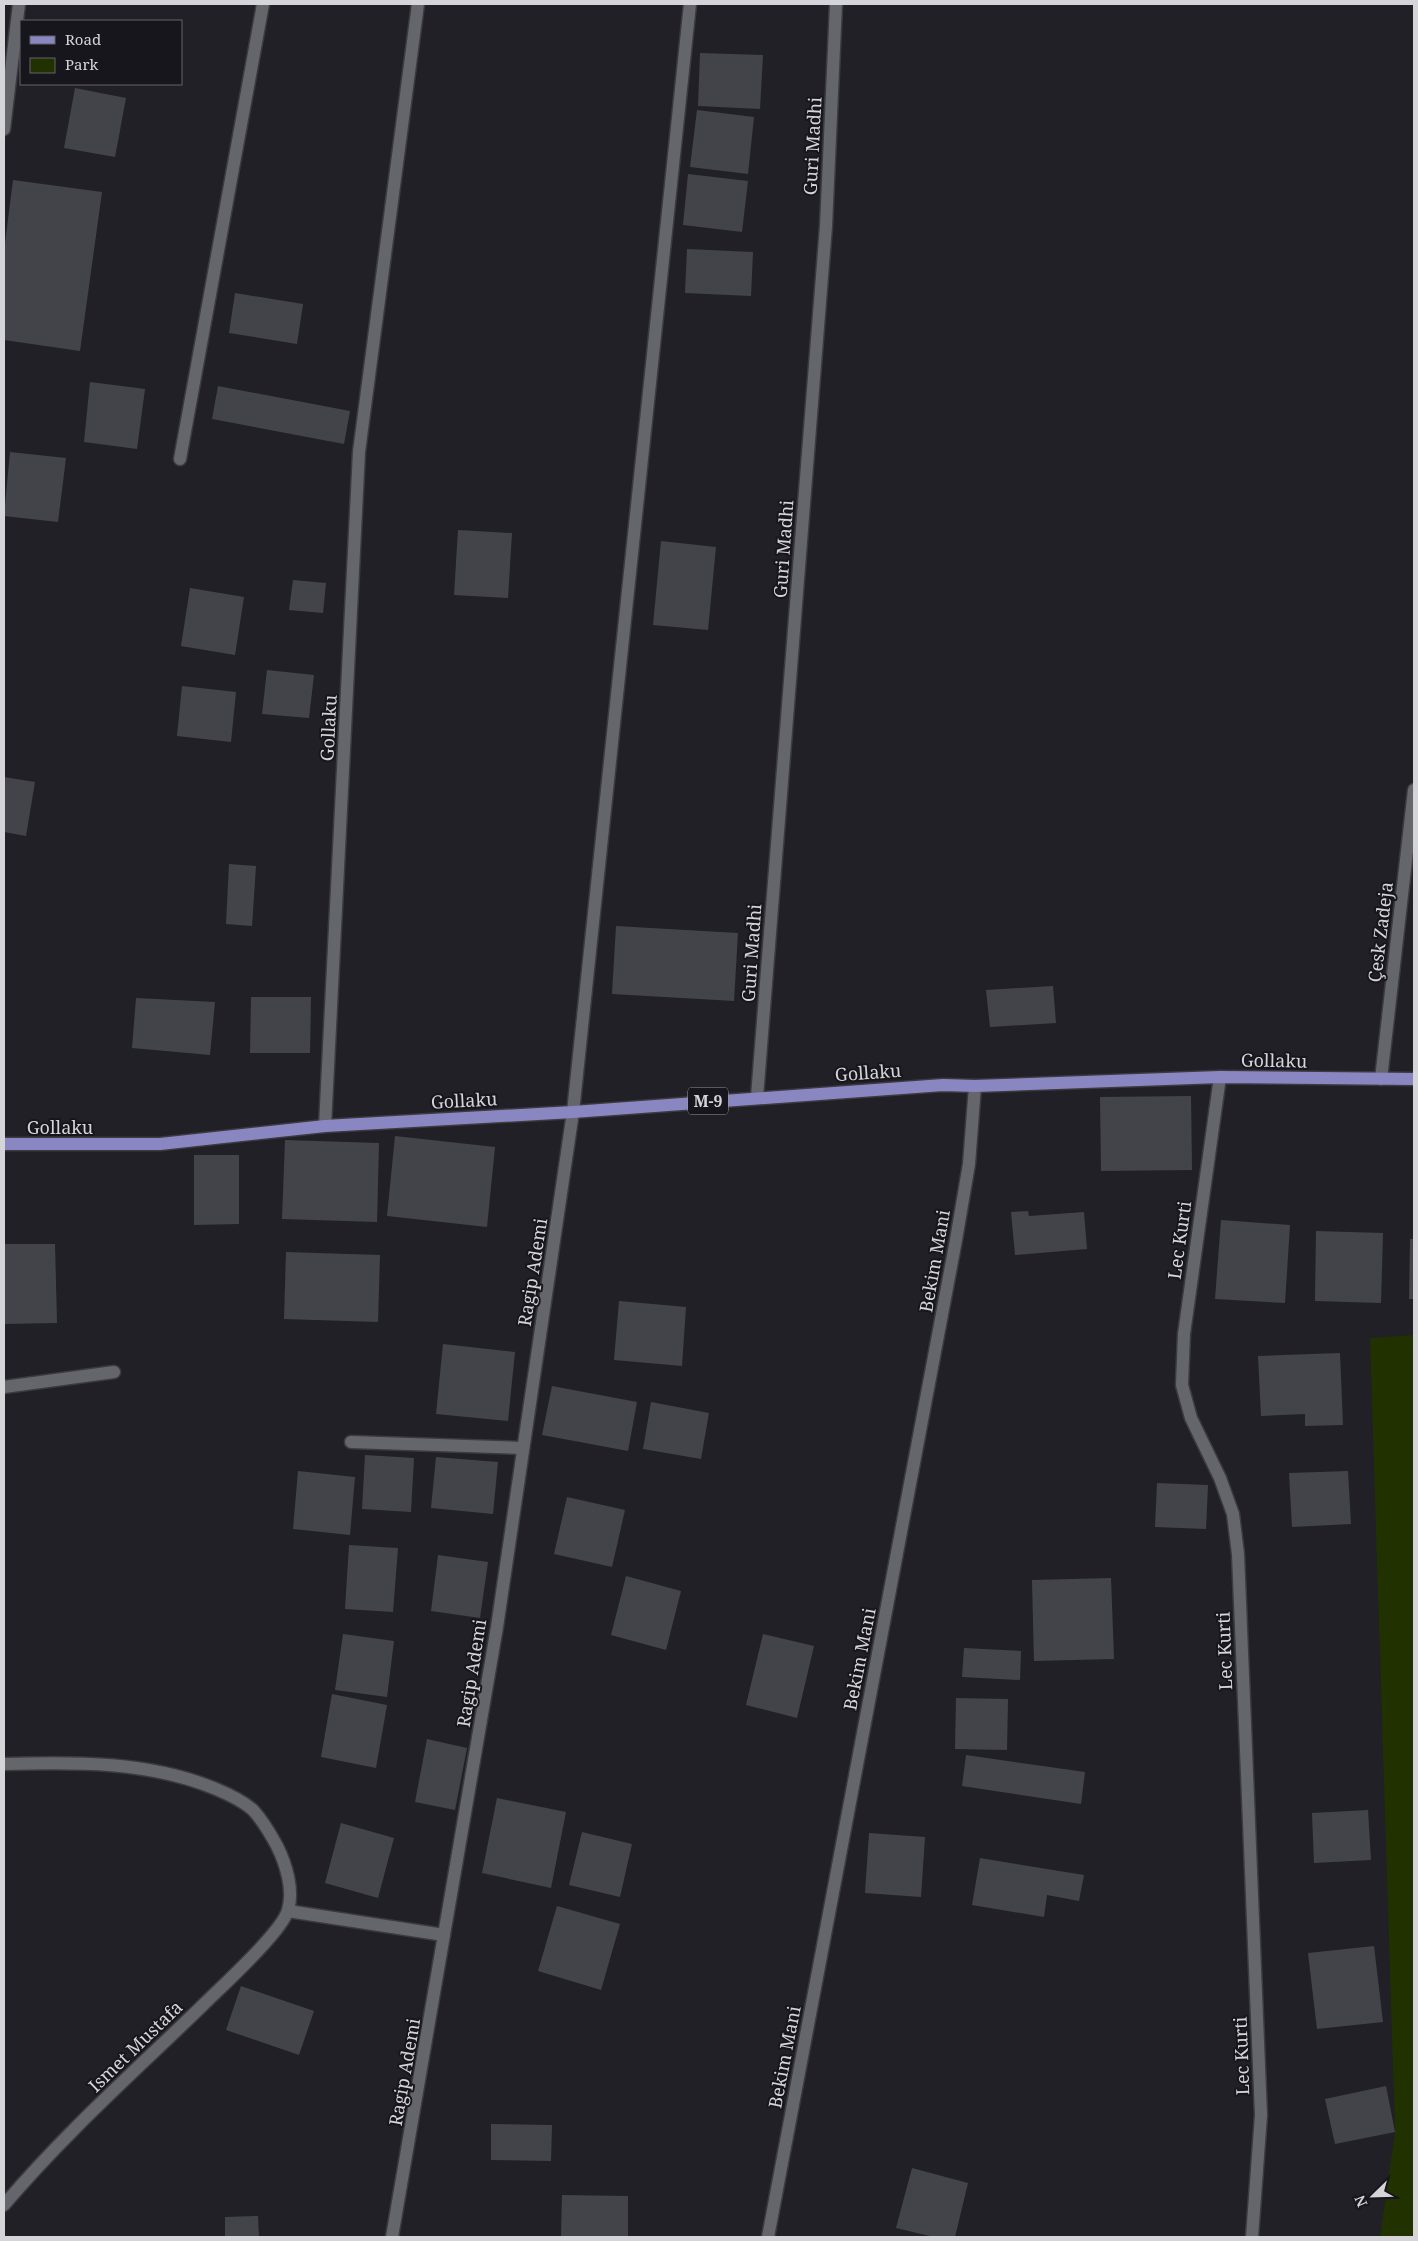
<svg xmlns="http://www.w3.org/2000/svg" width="1418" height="2241" viewBox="0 0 1418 2241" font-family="'Noto Serif',serif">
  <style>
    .green { fill: #213200 }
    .building { fill: #43434a }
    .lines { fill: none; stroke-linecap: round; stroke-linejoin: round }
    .street-casing { stroke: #3b3a3f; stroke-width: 15 }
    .primary-casing { stroke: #3b3a3f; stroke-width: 15 }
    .street { stroke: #65656c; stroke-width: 12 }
    .primary { stroke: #8a86c1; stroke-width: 12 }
    .labels { text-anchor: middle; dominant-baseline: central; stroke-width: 4; stroke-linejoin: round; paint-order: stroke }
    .shield { fill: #16161c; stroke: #9c9ca0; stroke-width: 1 }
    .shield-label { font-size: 16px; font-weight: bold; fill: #d5d5d9 }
    .street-label { font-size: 18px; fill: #d5d5d9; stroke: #16161c }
  </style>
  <rect width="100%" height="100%" fill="#202026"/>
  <path class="green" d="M1414 1335V2237H1380L1395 2132 1370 1338Z"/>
  <g class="building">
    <path d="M700 53 763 55 760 109 698 106Z"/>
    <path d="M75 88 126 98 115 157 64 148Z"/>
    <path d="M697 110 754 117 748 174 690 167Z"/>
    <path d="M688 174 748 181 742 232 683 225Z"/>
    <path d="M13 180 102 192 80 351 4 340V251Z"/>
    <path d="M687 249 753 252 751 296 685 293Z"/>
    <path d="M235 293 303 304 297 344 229 333Z"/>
    <path d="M90 382 145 389 137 449 84 442Z"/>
    <path d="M218 386 350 411 344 444 212 419Z"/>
    <path d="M10 452 66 458 58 522 4 516Z"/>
    <path d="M458 530 512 533 508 598 454 595Z"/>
    <path d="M661 541 716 547 708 630 653 625Z"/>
    <path d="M293 580 326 583 323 613 289 610Z"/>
    <path d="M190 588 244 597 235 655 181 646Z"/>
    <path d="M267 670 314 675 309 718 262 714Z"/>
    <path d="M182 686 236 692 231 742 177 736Z"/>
    <path d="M4 777 35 782 26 836 4 832Z"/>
    <path d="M229 864 256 866 252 926 226 924Z"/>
    <path d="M616 926 738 933 734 1001 612 994Z"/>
    <path d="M1053 986 1056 1023 990 1027 986 990Z"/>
    <path d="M251 997H311L310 1053H250Z"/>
    <path d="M136 998 215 1002 210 1055 132 1048Z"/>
    <path d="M1191 1096 1192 1170 1101 1171 1100 1097Z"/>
    <path d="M395 1136 495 1147 487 1227 387 1216Z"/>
    <path d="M285 1140 379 1143 377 1222 282 1219Z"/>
    <path d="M194 1155H239V1224L194 1225Z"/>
    <path d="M1028 1211 1029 1216 1084 1212 1087 1249 1015 1255 1011 1212Z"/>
    <path d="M1221 1220 1290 1225 1285 1303 1215 1299Z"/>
    <path d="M1316 1231 1383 1233 1381 1303 1315 1301Z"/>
    <path d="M1410 1239H1414V1299H1409Z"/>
    <path d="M4 1244H55L57 1323 4 1324Z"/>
    <path d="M286 1252 380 1255 378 1322 284 1319Z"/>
    <path d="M619 1301 686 1307 682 1366 614 1360Z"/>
    <path d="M443 1344 515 1352 508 1421 436 1414Z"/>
    <path d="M1340 1353 1343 1425 1305 1426V1414L1261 1416 1258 1356Z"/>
    <path d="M552 1386 637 1402 628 1451 542 1435Z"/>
    <path d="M651 1402 709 1413 701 1459 643 1449Z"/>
    <path d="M365 1455 414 1458 411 1512 362 1509Z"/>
    <path d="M436 1457 498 1462 493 1514 431 1508Z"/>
    <path d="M298 1471 355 1477 350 1535 293 1529Z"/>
    <path d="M1348 1471 1351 1524 1292 1527 1289 1473Z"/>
    <path d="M1157 1483 1208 1485 1206 1529 1155 1527Z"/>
    <path d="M567 1497 625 1510 612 1567 554 1554Z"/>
    <path d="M349 1545 398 1548 393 1612 345 1609Z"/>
    <path d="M438 1555 488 1562 480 1618 431 1611Z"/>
    <path d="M626 1576 681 1591 666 1650 611 1635Z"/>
    <path d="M1111 1578 1114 1659 1034 1661 1032 1580Z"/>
    <path d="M343 1634 394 1641 387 1697 335 1690Z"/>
    <path d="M763 1634 814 1646 797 1718 746 1705Z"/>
    <path d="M964 1648 1021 1651 1020 1680 962 1677Z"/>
    <path d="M332 1694 387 1705 376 1768 321 1757Z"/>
    <path d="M956 1698 1008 1699 1007 1750 955 1749Z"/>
    <path d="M427 1739 467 1748 455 1810 415 1802Z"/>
    <path d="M966 1755 1085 1772 1081 1804 962 1786Z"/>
    <path d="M497 1798 566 1812 551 1888 482 1873Z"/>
    <path d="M1368 1810 1371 1860 1314 1863 1312 1813Z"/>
    <path d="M341 1823 394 1838 378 1898 325 1883Z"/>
    <path d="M582 1832 632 1844 620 1897 569 1885Z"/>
    <path d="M869 1833 925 1837 921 1897 865 1893Z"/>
    <path d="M980 1858 1084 1875 1079 1901 1047 1895 1044 1917 972 1905Z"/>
    <path d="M557 1906 620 1924 601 1990 538 1971Z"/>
    <path d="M1374 1946 1383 2022 1317 2029 1308 1953Z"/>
    <path d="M241 1986 314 2011 299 2055 226 2030Z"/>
    <path d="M1386 2086 1395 2132 1335 2144 1325 2099Z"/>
    <path d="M491 2124 552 2125 551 2161 491 2160Z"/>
    <path d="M912 2168 968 2183 955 2237H934L896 2228Z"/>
    <path d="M562 2195 628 2196V2237H561Z"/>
    <path d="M258 2216 259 2237H225V2217Z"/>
  </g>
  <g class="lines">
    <g class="street-casing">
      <g id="street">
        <path d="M4 129 19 4"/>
        <path d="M180 459 263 4"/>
        <path d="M1220 1077 1184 1334 1182 1385 1191 1418 1220 1478 1233 1514 1238 1554 1261 2115 1252 2237"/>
        <path d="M1381 1079 1414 790"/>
        <path d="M757 1097 826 226 836 4"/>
        <path d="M325 1126 359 452 418 4"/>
        <path d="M4 1387 114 1372"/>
        <path d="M351 1442 523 1448"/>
        <path d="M4 1764C75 1762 149 1761 216 1789 228 1794 243 1801 253 1810 263 1821 270 1833 277 1846 286 1864 294 1890 288 1910 282 1932 221 1987 202 2006 135 2071 64 2134 4 2205"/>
        <path d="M288 1911 444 1935"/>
        <path d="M392 2237 497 1627 573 1112 690 4"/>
        <path d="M768 2237 956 1240 969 1164 975 1086"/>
      </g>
    </g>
    <g class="primary-casing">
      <path id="primary" d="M4 1144H160L325 1126 573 1112 943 1085 975 1086 1220 1077 1414 1079"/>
    </g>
    <use href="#street" class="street"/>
    <use href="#primary" class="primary"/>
  </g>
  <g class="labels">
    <rect class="shield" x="688" y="1087.5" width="40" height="27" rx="4"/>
    <g class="shield-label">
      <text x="708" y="1101">M-9</text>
    </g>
    <g class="street-label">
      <text transform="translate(812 146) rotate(-87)">Guri Madhi</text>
      <text transform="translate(783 549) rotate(-86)">Guri Madhi</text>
      <text transform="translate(328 728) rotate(-87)">Gollaku</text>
      <text transform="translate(1380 932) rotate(-83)">Çesk Zadeja</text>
      <text transform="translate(751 953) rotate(-86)">Guri Madhi</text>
      <text transform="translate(1274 1060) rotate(1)">Gollaku</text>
      <text transform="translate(868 1072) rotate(-4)">Gollaku</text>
      <text transform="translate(464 1100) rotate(-3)">Gollaku</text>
      <text x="60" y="1127">Gollaku</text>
      <text transform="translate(1179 1240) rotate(-82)">Lec Kurti</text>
      <text transform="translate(934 1261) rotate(-80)">Bekim Mani</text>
      <text transform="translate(532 1272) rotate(-81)">Ragip Ademi</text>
      <text transform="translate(1224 1651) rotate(-92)">Lec Kurti</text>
      <text transform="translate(859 1659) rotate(-79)">Bekim Mani</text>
      <text transform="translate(471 1673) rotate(-81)">Ragip Ademi</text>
      <text transform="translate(135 2046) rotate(-44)">Ismet Mustafa</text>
      <text transform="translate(1241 2056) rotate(-92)">Lec Kurti</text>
      <text transform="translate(784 2057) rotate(-79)">Bekim Mani</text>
      <text transform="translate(404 2072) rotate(-80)">Ragip Ademi</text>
    </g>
  </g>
  <rect width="1418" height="2241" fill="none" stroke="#d5d5d9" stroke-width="10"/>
  <rect x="20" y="20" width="162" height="65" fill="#16161c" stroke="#626268"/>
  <rect x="30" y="36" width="25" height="8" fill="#8a86c1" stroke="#626268"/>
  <text x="65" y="45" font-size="15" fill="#d5d5d9">Road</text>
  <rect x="30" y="58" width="25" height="15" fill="#213200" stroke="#626268"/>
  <text x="65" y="70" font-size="15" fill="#d5d5d9">Park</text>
  <g transform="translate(1373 2196) rotate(247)" stroke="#16161c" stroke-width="4" paint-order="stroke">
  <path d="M0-4L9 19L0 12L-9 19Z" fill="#d5d5d9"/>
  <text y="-8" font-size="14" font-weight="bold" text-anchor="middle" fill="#d5d5d9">N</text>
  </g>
</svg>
